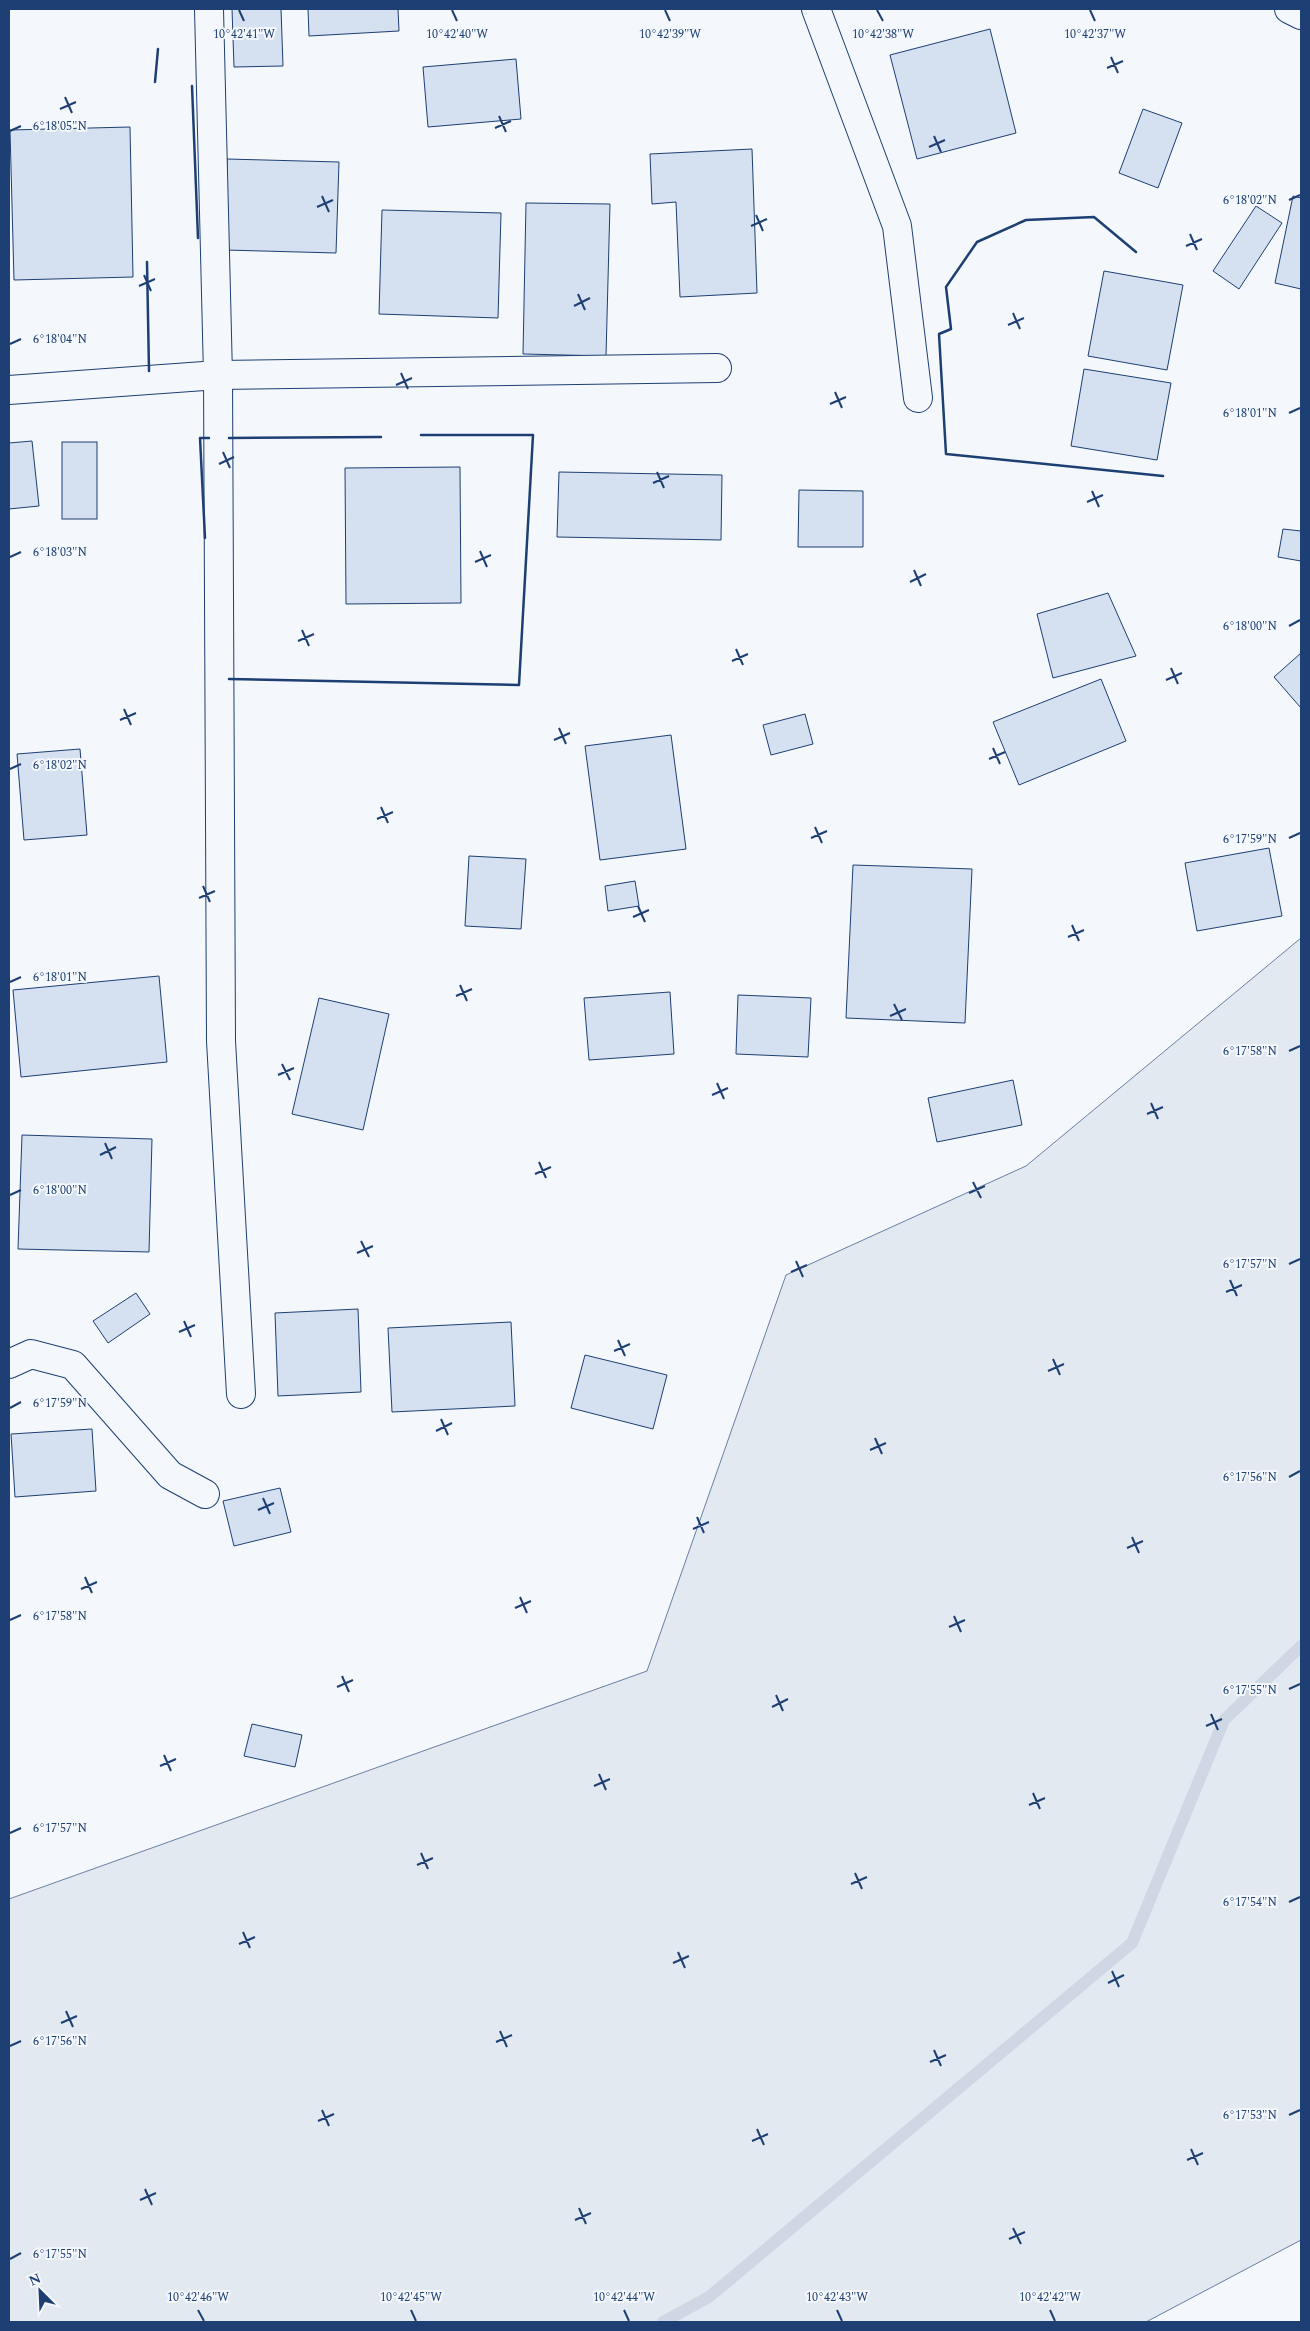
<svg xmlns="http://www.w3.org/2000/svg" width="1310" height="2331" viewBox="0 0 1310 2331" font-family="Spectral,serif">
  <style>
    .green { fill: #e3e9f0; stroke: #687fa3 }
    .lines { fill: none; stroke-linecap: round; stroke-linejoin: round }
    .stream { stroke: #cfd7e4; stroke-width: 12 }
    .building { fill: #d5e0f0; stroke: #1d3f73 }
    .minor-casing { stroke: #1d3f73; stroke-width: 30 }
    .minor { stroke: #f4f7fb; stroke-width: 28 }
    .wall { stroke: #1d3f73; stroke-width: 2.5 }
    .ticks { fill: none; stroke: #1d3f73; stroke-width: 2 }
    .ticks-label { font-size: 12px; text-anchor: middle; fill: #1d3f73; stroke: #f4f7fb; stroke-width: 4; stroke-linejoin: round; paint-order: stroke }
  </style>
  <rect width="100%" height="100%" fill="#f4f7fb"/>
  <path class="green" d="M1301 938V2240L1146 2322H9V1899L647 1671 786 1275 1026 1166Z"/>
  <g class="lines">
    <path class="stream" d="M663 2322 709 2297 1132 1943 1224 1720 1301 1646"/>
  </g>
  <g class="building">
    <path d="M232 9H281L283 66 234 67Z"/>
    <path d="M308 9H398L399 31 309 36Z"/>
    <path d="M990 29 1016 133 917 159 890 55Z"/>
    <path d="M516 59 521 119 428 127 423 67Z"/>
    <path d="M1143 109 1182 123 1158 188 1119 173Z"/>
    <path d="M130 127 133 277 14 280 10 130Z"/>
    <path d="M752 149 757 293 680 297 676 202 652 204 650 154Z"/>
    <path d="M227 159 339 162 336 253 225 250Z"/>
    <path d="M1293 196 1301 198V289L1275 283Z"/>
    <path d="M526 203 610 204 606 356 523 354Z"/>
    <path d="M1256 206 1282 223 1239 289 1213 271Z"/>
    <path d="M382 210 501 213 498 318 379 314Z"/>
    <path d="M1104 271 1183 285 1167 370 1088 356Z"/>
    <path d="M1084 369 1171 383 1157 460 1071 446Z"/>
    <path d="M32 441 39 506 9 509V443Z"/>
    <rect x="62" y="442" width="35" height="77"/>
    <path d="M460 467 461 603 346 604 345 468Z"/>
    <path d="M559 472 722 475 721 540 557 537Z"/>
    <path d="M799 490 863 491V547H798Z"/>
    <path d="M1283 529 1301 531V561L1278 557Z"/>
    <path d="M1108 593 1136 656 1053 678 1037 614Z"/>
    <path d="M1301 653V708L1274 677Z"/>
    <path d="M1101 679 1126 741 1019 785 993 722Z"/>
    <path d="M805 714 813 744 771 755 763 725Z"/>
    <path d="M671 735 686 849 600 860 585 746Z"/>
    <path d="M80 749 87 835 24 840 17 754Z"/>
    <path d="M1269 848 1282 916 1197 931 1185 863Z"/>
    <path d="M469 856 526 859 521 929 465 926Z"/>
    <path d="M853 865 972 869 965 1023 846 1018Z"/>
    <path d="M635 881 639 906 608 911 605 886Z"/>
    <path d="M159 976 167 1062 21 1077 13 990Z"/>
    <path d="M670 992 674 1054 589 1060 584 998Z"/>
    <path d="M738 995 811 998 808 1057 736 1054Z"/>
    <path d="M319 998 389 1014 363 1130 292 1114Z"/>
    <path d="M1013 1080 1022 1125 937 1142 928 1098Z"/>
    <path d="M22 1135 152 1139 149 1252 18 1249Z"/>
    <path d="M136 1293 150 1314 108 1343 93 1321Z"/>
    <path d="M358 1309 361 1392 278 1396 275 1313Z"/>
    <path d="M511 1322 515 1406 392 1412 388 1328Z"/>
    <path d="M585 1355 667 1375 653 1429 571 1408Z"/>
    <path d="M92 1429 96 1491 15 1497 11 1434Z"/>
    <path d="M280 1488 291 1532 234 1546 223 1501Z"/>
    <path d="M252 1724 302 1735 295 1767 244 1756Z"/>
  </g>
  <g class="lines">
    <g class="minor-casing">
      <g id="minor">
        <path d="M209 9 218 375 221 1041 241 1394"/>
        <path d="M816 9 897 226 918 398"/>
        <path d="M1289 9 1301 15"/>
        <path d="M9 390 218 375 717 368"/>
        <path d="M9 1364 31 1354 73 1365 170 1475 205 1494"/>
      </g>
    </g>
    <use href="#minor" class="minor"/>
    <g class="wall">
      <path d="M155 82 158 49"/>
      <path d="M192 86 198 238"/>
      <path d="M1136 252 1094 217 1026 220 977 242 946 287 951 329 939 334 946 454 1163 476"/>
      <path d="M147 262 149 371"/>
      <path d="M229 438 381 437"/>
      <path d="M205 538 200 438H209"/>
      <path d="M229 679 519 685 533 435H421"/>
    </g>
  </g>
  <path class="ticks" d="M239 10 244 21M452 10 457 21M665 10 670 21M877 10 883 21M1090 10 1095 21M1111 57 1118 73M1107 68 1123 61M65 97 72 113M60 109 76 102M499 116 506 132M495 128 511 121M10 131 21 126M934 136 941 152M929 147 945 140M322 196 329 212M1289 200 1300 195M317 207 333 200M756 215 763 231M751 226 767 219M1190 234 1197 250M1186 246 1202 239M144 275 151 291M139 286 155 279M578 294 585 310M574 306 590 298M1013 313 1020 329M1008 325 1024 318M10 344 21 339M401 373 408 389M396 385 412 378M835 392 842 408M830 404 846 397M1289 413 1300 408M223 452 230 468M219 464 234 457M657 472 664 488M653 483 669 476M1092 491 1099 507M1087 502 1103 495M480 551 487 567M10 557 21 552M475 562 491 555M914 570 921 586M910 582 926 574M1289 626 1300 620M302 630 309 646M298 641 314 634M736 649 743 665M732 661 748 654M1171 668 1178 684M1166 680 1182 673M124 709 131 725M120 720 136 713M559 728 566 744M554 740 570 733M993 748 1000 764M989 759 1005 752M10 769 21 764M381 807 388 823M377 819 393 812M815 827 822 843M811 838 827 831M1289 838 1300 833M203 886 210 902M199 898 215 891M638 906 645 922M633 917 649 910M1072 925 1079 941M1068 937 1084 930M10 982 21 977M460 985 467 1001M456 996 472 989M894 1004 902 1020M890 1016 906 1009M1289 1051 1300 1046M282 1064 290 1080M278 1075 294 1068M717 1083 724 1099M712 1095 728 1088M1151 1103 1158 1119M1147 1114 1163 1107M105 1143 112 1159M100 1155 116 1147M539 1162 546 1178M535 1174 551 1167M973 1182 981 1198M969 1193 985 1186M10 1195 21 1190M361 1241 369 1257M357 1253 373 1246M796 1261 803 1277M1289 1264 1300 1259M791 1272 807 1265M1230 1280 1237 1296M1226 1292 1242 1285M184 1321 191 1337M179 1332 195 1325M618 1340 625 1356M614 1351 630 1344M1053 1359 1060 1375M1048 1371 1064 1364M10 1408 21 1402M441 1419 448 1435M436 1431 452 1423M875 1438 882 1454M870 1450 886 1443M1289 1477 1300 1471M263 1498 270 1514M258 1510 274 1503M697 1517 704 1533M693 1529 709 1522M1132 1537 1139 1553M1127 1548 1143 1541M85 1577 92 1593M81 1589 97 1582M520 1597 527 1613M515 1608 531 1601M954 1616 961 1632M10 1620 21 1615M949 1627 965 1620M342 1676 349 1692M337 1687 353 1680M1289 1689 1300 1684M776 1695 783 1711M772 1707 788 1699M1211 1714 1218 1730M1206 1726 1222 1719M164 1755 171 1771M160 1766 176 1759M599 1774 606 1790M594 1786 610 1779M1033 1793 1040 1809M1029 1805 1045 1798M10 1833 21 1828M421 1853 428 1869M417 1865 433 1858M855 1873 862 1889M851 1884 867 1877M1289 1902 1300 1897M243 1932 250 1948M239 1944 255 1937M678 1952 685 1968M673 1963 689 1956M1112 1971 1119 1987M1108 1983 1124 1975M66 2011 73 2027M61 2023 77 2016M500 2031 507 2047M496 2042 512 2035M10 2046 21 2041M934 2050 941 2066M930 2062 946 2055M322 2110 329 2126M1289 2115 1300 2110M318 2121 334 2114M757 2129 764 2145M752 2141 768 2134M1191 2149 1198 2165M1187 2160 1203 2153M145 2189 152 2205M140 2200 156 2193M579 2208 586 2224M575 2220 591 2213M1013 2228 1021 2244M1009 2239 1025 2232M10 2259 21 2253M198 2310 204 2321M411 2310 416 2321M624 2310 629 2321M837 2310 842 2321M1050 2310 1055 2321"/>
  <g class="ticks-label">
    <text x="244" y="38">10°42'41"W</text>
    <text x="457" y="38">10°42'40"W</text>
    <text x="670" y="38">10°42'39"W</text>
    <text x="1095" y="38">10°42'37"W</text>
    <text x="883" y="38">10°42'38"W</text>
    <text x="60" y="130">6°18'05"N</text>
    <text x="1250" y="204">6°18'02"N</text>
    <text x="60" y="343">6°18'04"N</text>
    <text x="1250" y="417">6°18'01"N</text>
    <text x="60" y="556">6°18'03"N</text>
    <text x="1250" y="630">6°18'00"N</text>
    <text x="60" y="769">6°18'02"N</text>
    <text x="1250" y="843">6°17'59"N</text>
    <text x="60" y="981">6°18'01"N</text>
    <text x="1250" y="1055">6°17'58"N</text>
    <text x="60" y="1194">6°18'00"N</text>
    <text x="1250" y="1268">6°17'57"N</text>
    <text x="60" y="1407">6°17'59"N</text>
    <text x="1250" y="1481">6°17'56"N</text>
    <text x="60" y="1620">6°17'58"N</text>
    <text x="1250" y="1694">6°17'55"N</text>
    <text x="60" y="1832">6°17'57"N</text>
    <text x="1250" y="1906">6°17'54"N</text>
    <text x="60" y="2045">6°17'56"N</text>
    <text x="1250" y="2119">6°17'53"N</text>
    <text x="60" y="2258">6°17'55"N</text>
    <text x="198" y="2301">10°42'46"W</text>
    <text x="411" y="2301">10°42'45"W</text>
    <text x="624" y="2301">10°42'44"W</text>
    <text x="837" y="2301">10°42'43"W</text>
    <text x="1050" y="2301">10°42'42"W</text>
  </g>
  <rect width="1310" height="2331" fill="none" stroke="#1d3f73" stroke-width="20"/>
  <g transform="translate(40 2291) rotate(336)" stroke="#f4f7fb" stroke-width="4" paint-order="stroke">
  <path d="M0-4L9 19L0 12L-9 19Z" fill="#1d3f73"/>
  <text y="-8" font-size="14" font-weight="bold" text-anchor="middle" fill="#1d3f73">N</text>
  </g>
</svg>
